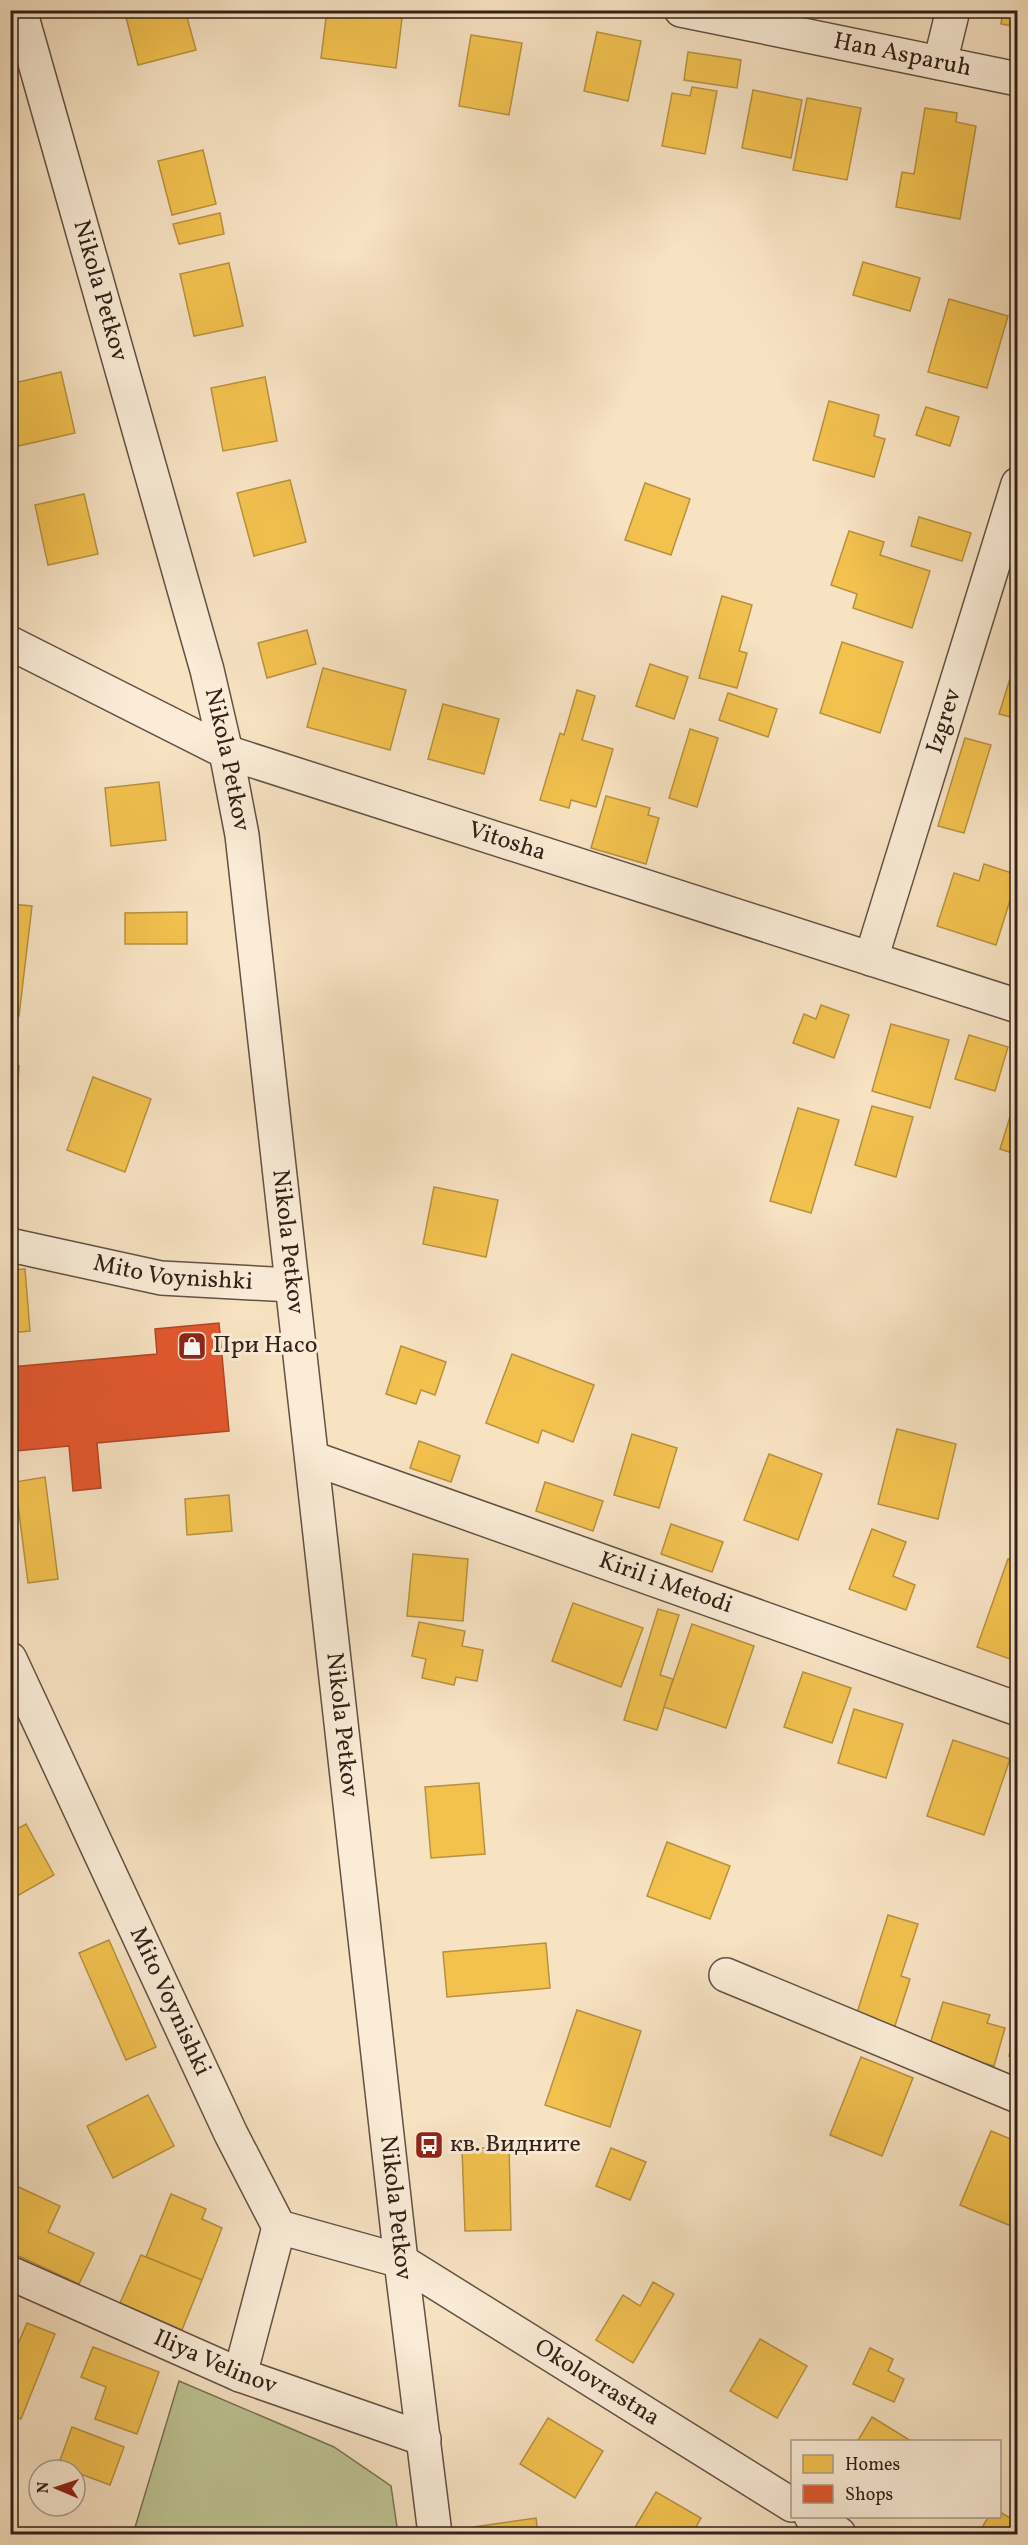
<svg xmlns="http://www.w3.org/2000/svg" width="1028" height="2545" viewBox="0 0 1028 2545" font-family="Vollkorn,serif">
  <style>
    .green { fill: #bdc393; stroke: #787256; stroke-width: 1.5 }
    .homes { fill: #f2c14e; stroke: #b8913e; stroke-width: 1.5 }
    .shops { fill: #e4572e; stroke: #af4728; stroke-width: 1.5 }
    .lines { fill: none; stroke-linecap: round; stroke-linejoin: round }
    .minor-casing { stroke: #635143; stroke-width: 36 }
    .tertiary-casing { stroke: #635143; stroke-width: 36 }
    .minor { stroke: #faecd7; stroke-width: 33 }
    .tertiary { stroke: #faecd7; stroke-width: 33 }
    .labels { text-anchor: middle; dominant-baseline: central; stroke-width: 6; stroke-linejoin: round; paint-order: stroke }
    .street-label { font-size: 24px; fill: #322119; stroke: #faecd7 }
    .poi-label { font-size: 24px; fill: #322119; stroke: #faecd7; text-anchor: start }
  </style>
  <rect width="100%" height="100%" fill="#f7e2c2"/>
  <filter id="stains"><feTurbulence type="fractalNoise" baseFrequency=".00333" numOctaves="4"/><feColorMatrix values="0 0 0 0 .2 0 0 0 0 .09 0 0 0 0 .02 0 0 0 .5 -.17"/></filter>
  <radialGradient id="worn" r=".72"><stop offset=".6" stop-color="#630" stop-opacity="0"/><stop offset="1" stop-color="#630" stop-opacity=".3"/></radialGradient>
  <path class="green" d="M179 2381 334 2447 391 2486 398 2534H133Z"/>
  <g class="homes">
    <path d="M151 10H185L196 50 138 65 126 17Z"/>
    <path d="M327 10 402 18 396 68 321 58Z"/>
    <path d="M1003 10H1018V27L1001 24Z"/>
    <path d="M597 32 641 41 628 101 584 91Z"/>
    <path d="M471 35 522 43 509 115 459 106Z"/>
    <path d="M688 52 741 60 737 88 684 80Z"/>
    <path d="M692 87 717 91 705 154 662 146 672 93 690 96Z"/>
    <path d="M753 90 802 100 791 158 742 148Z"/>
    <path d="M807 98 861 108 847 180 793 170Z"/>
    <path d="M925 108 957 113 956 122 976 126 960 219 896 207 902 172 914 174Z"/>
    <path d="M203 150 216 204 172 215 158 161Z"/>
    <path d="M220 213 224 234 179 244 173 224Z"/>
    <path d="M863 262 920 278 910 311 853 295Z"/>
    <path d="M229 263 243 326 194 336 180 274Z"/>
    <path d="M949 299 1008 316 987 388 928 372Z"/>
    <path d="M61 372 75 433 10 448V384Z"/>
    <path d="M265 377 277 441 223 451 211 388Z"/>
    <path d="M829 401 879 415 874 436 885 439 874 477 813 460Z"/>
    <path d="M926 407 959 417 950 446 916 435Z"/>
    <path d="M290 480 306 542 254 556 237 493Z"/>
    <path d="M645 483 690 499 671 555 625 540Z"/>
    <path d="M84 494 98 554 48 565 35 505Z"/>
    <path d="M919 517 971 533 962 561 911 546Z"/>
    <path d="M849 531 884 542 880 555 930 571 912 628 853 608 857 594 831 585Z"/>
    <path d="M722 596 752 605 739 651 747 653 737 688 699 678Z"/>
    <path d="M307 630 316 664 267 678 258 643Z"/>
    <path d="M842 642 903 662 880 733 820 713Z"/>
    <path d="M1018 653V719L999 714Z"/>
    <path d="M650 664 688 677 674 719 636 706Z"/>
    <path d="M323 668 406 690 390 750 307 727Z"/>
    <path d="M577 690 595 696 582 740 613 749 596 807 571 800 569 808 540 800 560 733 564 735Z"/>
    <path d="M728 693 777 709 768 737 719 720Z"/>
    <path d="M443 704 499 719 484 774 428 759Z"/>
    <path d="M690 729 718 738 697 807 669 798Z"/>
    <path d="M965 738 991 745 964 833 938 826Z"/>
    <path d="M159 782 166 840 111 846 105 788Z"/>
    <path d="M606 796 650 808 648 815 659 818 646 864 591 848Z"/>
    <path d="M984 864 1018 875 996 945 937 926 954 873 979 881Z"/>
    <path d="M10 904 32 906 19 1016 10 1015Z"/>
    <path d="M187 912V944H125V913Z"/>
    <path d="M821 1005 849 1015 834 1058 793 1043 804 1014 816 1019Z"/>
    <path d="M891 1024 949 1040 930 1108 872 1091Z"/>
    <path d="M969 1035 1008 1047 995 1091 955 1079Z"/>
    <path d="M10 1065 19 1066 15 1135H10Z"/>
    <path d="M93 1077 151 1099 125 1172 67 1150Z"/>
    <path d="M1018 1091V1155L1000 1149Z"/>
    <path d="M872 1106 913 1117 896 1177 855 1165Z"/>
    <path d="M798 1108 839 1120 811 1213 770 1201Z"/>
    <path d="M434 1187 498 1200 486 1257 423 1244Z"/>
    <path d="M25 1269 30 1331 10 1333V1270Z"/>
    <path d="M401 1346 446 1362 435 1395 421 1390 416 1404 386 1394Z"/>
    <path d="M512 1354 594 1385 573 1442 542 1430 538 1443 486 1423Z"/>
    <path d="M897 1429 956 1444 938 1519 878 1504Z"/>
    <path d="M632 1434 677 1448 659 1508 614 1495Z"/>
    <path d="M419 1441 460 1456 451 1482 410 1468Z"/>
    <path d="M769 1454 822 1474 798 1540 744 1520Z"/>
    <path d="M45 1477 58 1579 28 1583 15 1482Z"/>
    <path d="M545 1482 603 1501 593 1531 536 1511Z"/>
    <path d="M229 1495 232 1531 187 1535 185 1499Z"/>
    <path d="M671 1524 723 1542 712 1572 661 1554Z"/>
    <path d="M872 1529 906 1542 893 1576 915 1585 906 1610 849 1589Z"/>
    <path d="M413 1554 468 1559 463 1621 407 1616Z"/>
    <path d="M1008 1559 1018 1563V1662L977 1647Z"/>
    <path d="M573 1603 643 1628 621 1687 552 1661Z"/>
    <path d="M658 1609 679 1615 660 1675 673 1679 657 1730 624 1720Z"/>
    <path d="M419 1622 465 1631 462 1646 483 1650 477 1681 456 1677 454 1685 422 1678 426 1659 412 1656Z"/>
    <path d="M692 1624 754 1646 726 1728 664 1707Z"/>
    <path d="M803 1672 851 1688 832 1743 784 1727Z"/>
    <path d="M854 1709 903 1724 886 1778 838 1763Z"/>
    <path d="M953 1740 1010 1759 984 1835 927 1816Z"/>
    <path d="M479 1783 485 1854 431 1858 425 1787Z"/>
    <path d="M26 1824 54 1875 10 1900V1833Z"/>
    <path d="M667 1842 730 1866 710 1919 647 1896Z"/>
    <path d="M888 1915 918 1924 901 1976 910 1979 893 2032 855 2019Z"/>
    <path d="M109 1940 156 2047 126 2060 79 1953Z"/>
    <path d="M546 1943 550 1988 447 1997 443 1952Z"/>
    <path d="M943 2002 990 2015 987 2023 1005 2028 994 2066 929 2047Z"/>
    <path d="M577 2010 641 2031 610 2127 545 2105Z"/>
    <path d="M1018 2030V2059L1009 2056Z"/>
    <path d="M861 2057 913 2078 882 2156 830 2135Z"/>
    <path d="M148 2095 174 2146 113 2178 87 2126Z"/>
    <path d="M991 2131 1018 2142V2209L1011 2226 960 2205Z"/>
    <path d="M509 2147 511 2230 465 2231 462 2149Z"/>
    <path d="M611 2148 646 2162 630 2200 596 2186Z"/>
    <path d="M10 2183 60 2206 48 2232 94 2253 79 2284 10 2252Z"/>
    <path d="M171 2194 206 2209 202 2219 222 2228 202 2280 146 2257Z"/>
    <path d="M141 2255 202 2280 182 2330 120 2303Z"/>
    <path d="M653 2282 674 2294 633 2363 596 2340 623 2295 640 2306Z"/>
    <path d="M27 2323 55 2334 21 2419 10 2415V2363Z"/>
    <path d="M760 2339 807 2366 777 2418 730 2391Z"/>
    <path d="M93 2347 159 2372 137 2434 95 2419 106 2387 81 2377Z"/>
    <path d="M870 2348 893 2359 888 2371 904 2379 894 2402 853 2384Z"/>
    <path d="M872 2417 911 2441V2442H857Z"/>
    <path d="M548 2418 603 2451 575 2498 520 2464Z"/>
    <path d="M72 2427 124 2447 110 2485 75 2472V2470L58 2466Z"/>
    <path d="M656 2492 701 2518 692 2534H631Z"/>
    <path d="M1000 2512 1018 2523V2534H978L989 2516H1000Z"/>
    <path d="M536 2518 538 2534H475L474 2527Z"/>
  </g>
  <path class="shops" d="M219 1323 229 1431 97 1443 101 1488 73 1491 69 1446 16 1451 10 1395V1367L157 1354 155 1329Z"/>
  <g class="lines">
    <g class="minor-casing">
      <g id="minor">
        <path id="s1" d="M681 10 1018 79"/>
        <path d="M940 63 953 10"/>
        <path id="s2" d="M10 643 226 752 1018 1006"/>
        <path id="s3" d="M871 959 1018 484"/>
        <path id="s4" d="M10 1245 161 1278 291 1285"/>
        <path id="s5" d="M312 1458 1018 1709"/>
        <path id="s6" d="M10 1659 231 2134 279 2227 401 2261 792 2505"/>
        <path d="M726 1975 1018 2096"/>
        <path id="s7" d="M10 2273 240 2375 424 2439"/>
        <path d="M240 2375 279 2227"/>
        <path d="M811 2516 839 2534"/>
      </g>
    </g>
    <g class="tertiary-casing">
      <g id="tertiary">
        <path id="s8" d="M20 10 207 670 226 752 242 835 401 2261 435 2534"/>
      </g>
    </g>
    <use href="#minor" class="minor"/>
    <use href="#tertiary" class="tertiary"/>
  </g>
  <defs>
    <g id="shop-square" transform="scale(1.5)"><rect x="-9" y="-9" width="18" height="18" rx="4" fill="#8f2418" stroke="#faecd7"/><path d="M-5-2.5h2.3a2.7 3.5 0 0 1 5.4 0H5L5.5 6h-11ZM-1.5-2.5h3a1.5 2.3 0 0 0-3 0Z" fill="#fff"/></g>
    <g id="bus-square" transform="scale(1.5)"><rect x="-9" y="-9" width="18" height="18" rx="4" fill="#8f2418" stroke="#faecd7"/><path d="M-5-6H5V4H4V6H2V4H-2V6H-4V4H-5ZM-3.5-4V0h7V-4ZM-3.5 1.2v1.5H-2V1.2ZM2 1.2v1.5H3.5V1.2Z" fill="#fff"/></g>
  </defs>
  <g fill-rule="evenodd">
    <use href="#shop-square" x="192" y="1346"/>
    <use href="#bus-square" x="429" y="2145"/>
  </g>
  <g class="labels">
    <g class="street-label">
      <text stroke="none"><textPath href="#s1" startOffset="226">Han Asparuh</textPath></text>
      <text stroke="none"><textPath href="#s8" startOffset="292">Nikola Petkov</textPath></text>
      <text stroke="none"><textPath href="#s3" startOffset="249">Izgrev</textPath></text>
      <text stroke="none"><textPath href="#s8" startOffset="778">Nikola Petkov</textPath></text>
      <text stroke="none"><textPath href="#s2" startOffset="537">Vitosha</textPath></text>
      <text stroke="none"><textPath href="#s8" startOffset="1264">Nikola Petkov</textPath></text>
      <text stroke="none"><textPath href="#s4" startOffset="166">Mito Voynishki</textPath></text>
      <text stroke="none"><textPath href="#s5" startOffset="375">Kiril i Metodi</textPath></text>
      <text stroke="none"><textPath href="#s8" startOffset="1750">Nikola Petkov</textPath></text>
      <text stroke="none"><textPath href="#s6" startOffset="378">Mito Voynishki</textPath></text>
      <text stroke="none"><textPath href="#s8" startOffset="2236">Nikola Petkov</textPath></text>
      <text stroke="none"><textPath href="#s7" startOffset="224">Iliya Velinov</textPath></text>
      <text stroke="none"><textPath href="#s6" startOffset="986">Okolovrastna</textPath></text>
    </g>
    <g class="poi-label">
      <text x="213" y="1346">При Насо</text>
      <text x="450" y="2145">кв. Видните</text>
    </g>
  </g>
  <rect width="1028" height="2545" fill="none" stroke="#f7e2c2" stroke-width="36"/>
  <rect x="12" y="12" width="1004" height="2521" fill="none" stroke="#322119" stroke-width="3"/>
  <rect x="18" y="18" width="992" height="2509" fill="none" stroke="#322119" stroke-width="1.5"/>
  <rect x="791" y="2440" width="210" height="78" fill="#faecd7" stroke="#aa9b8b" stroke-width="1.5"/>
  <rect x="803" y="2455" width="30" height="18" fill="#f2c14e" stroke="#aa9b8b" stroke-width="1.5"/>
  <text x="845" y="2470" font-size="18" fill="#322119">Homes</text>
  <rect x="803" y="2485" width="30" height="18" fill="#e4572e" stroke="#aa9b8b" stroke-width="1.5"/>
  <text x="845" y="2500" font-size="18" fill="#322119">Shops</text>
  <g transform="translate(57 2488) rotate(272)"><circle r="28" fill="#faecd7" stroke="#aa9b8b" stroke-width="1.5"/>
  <path d="M0-4.5L10 22L0 15L-10 22Z" fill="#8f2418"/>
  <text y="-9" font-size="16" font-weight="bold" text-anchor="middle" fill="#322119">N</text>
  </g>
  <rect width="100%" height="100%" filter="url(#stains)"/>
  <rect width="100%" height="100%" fill="url(#worn)"/>
</svg>
